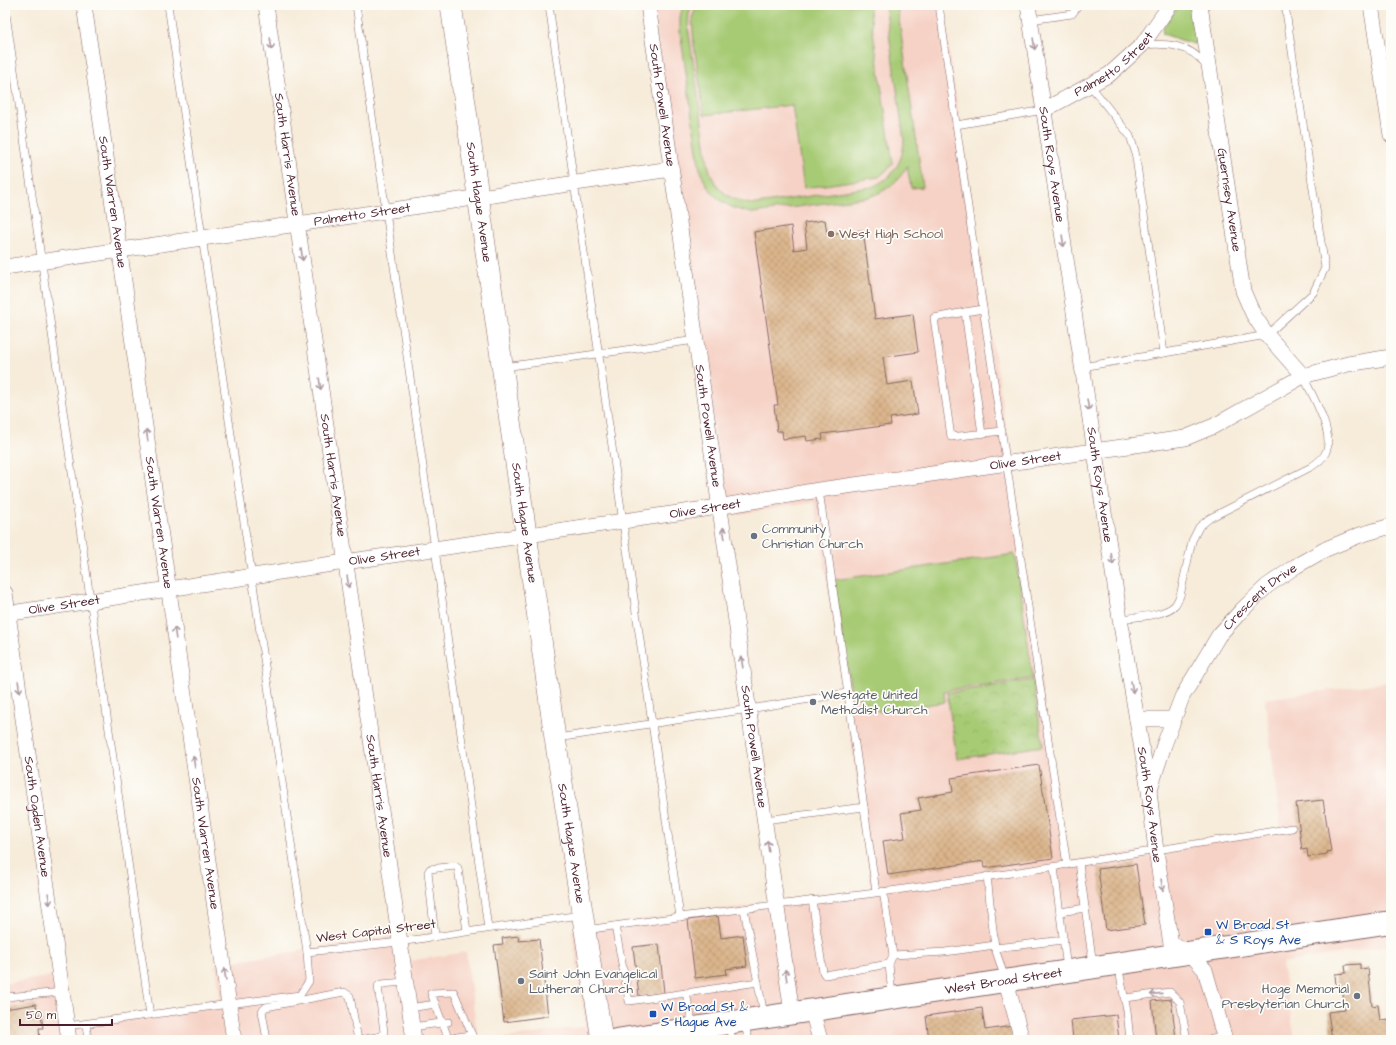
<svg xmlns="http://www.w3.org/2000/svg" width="1396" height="1045" viewBox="0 0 1396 1045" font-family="'Architects Daughter',sans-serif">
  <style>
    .built { fill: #f6d1c5 }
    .grass { fill: #a7cb75; stroke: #787550 }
    .park { fill: url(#park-crowns); stroke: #787550 }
    .building { fill: url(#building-cross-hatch) }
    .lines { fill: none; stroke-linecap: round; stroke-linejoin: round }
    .lane-casing { stroke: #876768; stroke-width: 8 }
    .street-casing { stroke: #876768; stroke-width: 16 }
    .secondary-casing { stroke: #876768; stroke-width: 22 }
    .primary-casing { stroke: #876768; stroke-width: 24 }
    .lane { stroke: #fff; stroke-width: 7 }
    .street { stroke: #fff; stroke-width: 15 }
    .secondary { stroke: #fff; stroke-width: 21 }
    .primary { stroke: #fff; stroke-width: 22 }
    .oneway { stroke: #ae9aa0 }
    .education-dot { fill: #8d6e63; stroke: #fdfcf7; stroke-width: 1.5 }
    .worship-dot { fill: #6b7280; stroke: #fdfcf7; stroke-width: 1.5 }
    .transit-dot { fill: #1a4fb4; stroke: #fdfcf7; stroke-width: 1.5 }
    .labels { text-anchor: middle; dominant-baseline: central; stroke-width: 3.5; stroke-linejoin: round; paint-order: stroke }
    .street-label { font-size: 13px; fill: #4a1f2b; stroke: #fdfcf7 }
    .education-label { font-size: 13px; fill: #785e54; stroke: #fdfcf7; text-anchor: start }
    .worship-label { font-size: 13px; fill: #5b616d; stroke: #fdfcf7; text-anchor: start }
    .transit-label { font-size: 13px; fill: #164399; stroke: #fdfcf7; text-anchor: start }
  </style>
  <defs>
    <pattern id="park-crowns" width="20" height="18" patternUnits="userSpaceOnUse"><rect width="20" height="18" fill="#a7cb75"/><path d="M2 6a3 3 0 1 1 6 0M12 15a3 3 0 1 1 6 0" fill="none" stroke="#91ae65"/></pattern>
    <pattern id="building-cross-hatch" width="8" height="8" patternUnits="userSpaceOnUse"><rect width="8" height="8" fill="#dbb58c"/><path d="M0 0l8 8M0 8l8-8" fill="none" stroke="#bd9b79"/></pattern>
  </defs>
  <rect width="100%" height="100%" fill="#fdfcf7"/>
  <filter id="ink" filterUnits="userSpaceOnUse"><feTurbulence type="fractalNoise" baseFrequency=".025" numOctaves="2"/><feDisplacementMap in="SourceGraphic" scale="8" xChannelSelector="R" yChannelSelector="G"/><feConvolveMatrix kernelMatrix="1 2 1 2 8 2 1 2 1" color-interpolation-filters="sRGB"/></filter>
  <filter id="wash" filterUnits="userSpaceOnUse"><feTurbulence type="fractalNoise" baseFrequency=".012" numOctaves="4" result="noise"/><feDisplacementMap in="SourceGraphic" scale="16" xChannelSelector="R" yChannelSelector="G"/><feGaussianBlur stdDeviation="0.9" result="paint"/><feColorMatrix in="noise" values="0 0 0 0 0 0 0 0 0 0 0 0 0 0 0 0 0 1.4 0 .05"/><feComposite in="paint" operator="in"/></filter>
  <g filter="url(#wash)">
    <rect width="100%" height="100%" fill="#f7ecda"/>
    <g class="built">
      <path d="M653 5H942L1011 462 1066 862 1281 830 1265 699 1388 682 1391 706V945L1282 963 1295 1040H493L586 1026 572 929 872 890 837 640 814 502 727 516Z"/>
      <path d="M405 935 409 961 466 952 478 1040H5V984L58 975 65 1025 221 1003 216 964Z"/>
    </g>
    <g class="grass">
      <path d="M683 5H692L689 14 688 26 708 164C713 189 732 204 757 204L871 187C892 179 903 163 904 140L885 5H897L923 187 911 188 907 166C899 181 887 191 869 197L753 213C725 209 705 193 699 165L680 31V17Z"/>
      <path d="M697 5H869L893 164 879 177 804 188 792 105 704 115 694 45 692 18Z"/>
      <path d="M1179 5H1192L1198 40 1197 42 1193 44 1163 34 1162 29Z"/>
      <path d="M1015 554 1033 678 944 691 945 702 880 712 851 693 834 580Z"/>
    </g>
    <path class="park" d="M1033 680 1043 746 957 759 947 693Z"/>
    <g id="blocks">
      <g class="building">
        <path d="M825 220 827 234 863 230 875 319 913 314 918 352 883 357 887 385 913 381 918 414 890 418 891 425 822 434 823 439 807 441 806 436 783 439 782 431H777L774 405H778L754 232 791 226 794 250 807 248 804 223Z"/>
        <path d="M1039 765 1053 858 985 868 984 861 888 875 883 841 905 838 901 813 921 810 918 798 953 792 951 778Z"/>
        <path d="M1323 800 1331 851 1327 852V854L1308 857 1307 849 1302 850 1296 803Z"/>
        <path d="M1136 864 1145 925 1106 930 1098 869Z"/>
        <path d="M718 916 721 938 743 935 747 966 726 969 727 974 695 978 688 920Z"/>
        <path d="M518 936 519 941 539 939 548 1016 504 1022 494 945 503 944 502 938Z"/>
        <path d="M659 944 664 993 639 996 633 947Z"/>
        <path d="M1360 964V969L1368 968 1372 1006 1378 1005 1380 1020 1391 1019V1040H1332L1328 1012 1345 1010 1342 986 1336 987 1335 974 1346 973 1345 965Z"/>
        <path d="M1171 999 1176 1038 1156 1040 1152 1001Z"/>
        <path d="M36 1004 37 1015 41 1014 43 1028H39L40 1040H5V1009Z"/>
        <path d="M982 1008 985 1030 1013 1026 1015 1040H929L926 1016Z"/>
        <path d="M1116 1015 1119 1040H1073L1071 1020Z"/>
      </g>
    </g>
  </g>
  <g filter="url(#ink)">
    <use href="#blocks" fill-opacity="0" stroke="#876768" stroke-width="1"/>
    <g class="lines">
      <g class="lane-casing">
        <g id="lane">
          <path d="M168 5 307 952"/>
          <path d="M356 5 435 549 488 928"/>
          <path d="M549 5 574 183 680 917"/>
          <path d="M939 5C979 292 1024 578 1067 865"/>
          <path d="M5 7 150 1015"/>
          <path d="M1030 20 1072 14 1079 5"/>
          <path d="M1142 45C1165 43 1191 44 1205 65"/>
          <path d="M956 125 1044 110"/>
          <path d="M965 312 983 309"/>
          <path d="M1164 353 1267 335 1313 293 1325 268 1285 5"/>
          <path d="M504 367 696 340"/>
          <path d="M1082 367 1164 353 1135 151 1130 136 1090 85"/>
          <path d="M982 434 965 312 934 318 951 437 1002 431"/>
          <path d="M819 490 876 892"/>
          <path d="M1120 619C1135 617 1165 616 1175 605 1177 603 1178 599 1180 596L1192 541 1199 527 1210 518 1311 467C1317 463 1323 459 1326 452 1335 433 1311 393 1303 376"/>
          <path d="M557 738 749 709 847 693"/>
          <path d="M765 820 864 807"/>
          <path d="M1079 863 1093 965"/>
          <path d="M1054 867 1067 969"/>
          <path d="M987 876 995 948 1005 979"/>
          <path d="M883 891 893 955 889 964 892 996"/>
          <path d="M812 900 823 972 825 975 889 964"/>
          <path d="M744 909 764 1015"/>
          <path d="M1060 912 1085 908"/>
          <path d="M615 926 629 1001 686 993"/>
          <path d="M587 930C683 915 779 905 875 893 1014 874 1153 851 1292 828"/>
          <path d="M435 936 428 872 430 869 455 866 458 868 467 931"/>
          <path d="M995 948 1064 940"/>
          <path d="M893 955 945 952 995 945"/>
          <path d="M1118 965 1127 1011 1130 1040"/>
          <path d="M5 997 63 992"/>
          <path d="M1125 998 1170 992 1180 1002 1187 1040"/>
          <path d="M409 1008 436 1004"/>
          <path d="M744 1023 749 1040"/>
          <path d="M86 1024 88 1040"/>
          <path d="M729 1024 732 1040"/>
          <path d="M67 1026 229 1004 300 995 309 981 307 952 399 942 580 915"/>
          <path d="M693 1026 686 993 758 982"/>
          <path d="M412 1027 448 1022"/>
          <path d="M449 1038 472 1035"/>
          <path d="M267 1040 262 1011 266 1007 344 992 350 996 358 1040"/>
          <path d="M359 1040 382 1036 384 1032 378 986 381 984 405 982"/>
          <path d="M449 1040 431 993 454 992 472 1035V1040"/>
          <path d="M1207 1040 1224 1037"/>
        </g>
      </g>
      <g class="street-casing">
        <g id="street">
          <path id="s1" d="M84 5 234 1040"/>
          <path id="s2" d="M266 5 414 1040"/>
          <path id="s3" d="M648 5 792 1013"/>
          <path id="s4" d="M1028 5 1120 619 1149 791 1156 851 1171 944 1190 953 1205 970 1225 1040"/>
          <path id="s5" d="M1200 5 1243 291 1253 314 1267 335 1303 376"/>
          <path d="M1371 5 1391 135"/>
          <path id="s6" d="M1044 110 1110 74 1142 45 1170 5"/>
          <path id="s7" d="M5 267 671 169"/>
          <path id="s8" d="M5 593 69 1040"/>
          <path id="s9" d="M5 614 345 562 705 509 819 490 1185 438 1214 426 1303 376 1348 364 1391 357"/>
          <path d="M1137 719H1174"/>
          <path id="s10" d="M1150 789 1164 745 1182 697 1219 635 1242 610 1267 586 1296 566 1326 549 1360 535 1391 526"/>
          <path d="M1006 981 1022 1040"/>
          <path d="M812 1010 820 1040"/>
        </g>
      </g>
      <g class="secondary-casing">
        <g id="secondary">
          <path id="s11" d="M451 5 555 738 602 1040"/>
        </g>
      </g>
      <g class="primary-casing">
        <g id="primary">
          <path id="s12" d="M616 1040 1391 922"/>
        </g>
      </g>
      <use href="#lane" class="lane"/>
      <use href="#street" class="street"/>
      <use href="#secondary" class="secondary"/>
      <use href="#primary" class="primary"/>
    </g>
    <defs><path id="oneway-shaft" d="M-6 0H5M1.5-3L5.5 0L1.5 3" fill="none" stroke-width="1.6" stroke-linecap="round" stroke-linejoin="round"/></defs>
    <g class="oneway">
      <use href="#oneway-shaft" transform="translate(271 44) rotate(82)"/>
      <use href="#oneway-shaft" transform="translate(1034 44) rotate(82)"/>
      <use href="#oneway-shaft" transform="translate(1063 241) rotate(82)"/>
      <use href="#oneway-shaft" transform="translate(302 255) rotate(82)"/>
      <use href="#oneway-shaft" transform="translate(320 384) rotate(82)"/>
      <use href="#oneway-shaft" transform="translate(1088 405) rotate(81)"/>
      <use href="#oneway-shaft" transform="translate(147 435) rotate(-98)"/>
      <use href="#oneway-shaft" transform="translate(724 533) rotate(-98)"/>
      <use href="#oneway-shaft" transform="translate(1112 559) rotate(82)"/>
      <use href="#oneway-shaft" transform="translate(348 582) rotate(82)"/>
      <use href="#oneway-shaft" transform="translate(175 633) rotate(-98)"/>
      <use href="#oneway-shaft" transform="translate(742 662) rotate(-98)"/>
      <use href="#oneway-shaft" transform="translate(19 687) rotate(82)"/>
      <use href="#oneway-shaft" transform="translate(1132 687) rotate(80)"/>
      <use href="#oneway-shaft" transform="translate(194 762) rotate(-98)"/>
      <use href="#oneway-shaft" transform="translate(768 846) rotate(-98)"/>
      <use href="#oneway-shaft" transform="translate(1162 885) rotate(81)"/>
      <use href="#oneway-shaft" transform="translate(49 899) rotate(82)"/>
      <use href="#oneway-shaft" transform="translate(225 974) rotate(-98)"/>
      <use href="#oneway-shaft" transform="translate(786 975) rotate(-98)"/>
      <use href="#oneway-shaft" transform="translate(1156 994) rotate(174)"/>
    </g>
  </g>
  <circle class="education-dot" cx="831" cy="234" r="4"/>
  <g class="worship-dot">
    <circle cx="754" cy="536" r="4"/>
    <circle cx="813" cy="702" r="4"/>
    <circle cx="521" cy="981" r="4"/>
    <circle cx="1357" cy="996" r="4"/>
  </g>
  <g class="transit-dot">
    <rect x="1204" y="928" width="8" height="8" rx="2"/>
    <rect x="649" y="1010" width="8" height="8" rx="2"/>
  </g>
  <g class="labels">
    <g class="street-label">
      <text stroke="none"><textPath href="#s6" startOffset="84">Palmetto Street</textPath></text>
      <text stroke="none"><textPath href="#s3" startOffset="101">South Powell Avenue</textPath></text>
      <text stroke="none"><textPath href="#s2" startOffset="151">South Harris Avenue</textPath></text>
      <text stroke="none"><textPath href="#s4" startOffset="161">South Roys Avenue</textPath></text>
      <text stroke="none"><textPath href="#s5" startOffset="197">Guernsey Avenue</textPath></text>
      <text stroke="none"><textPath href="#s1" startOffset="199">South Warren Avenue</textPath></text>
      <text stroke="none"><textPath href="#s11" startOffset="199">South Hague Avenue</textPath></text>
      <text stroke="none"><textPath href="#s7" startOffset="361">Palmetto Street</textPath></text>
      <text stroke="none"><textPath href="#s3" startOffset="425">South Powell Avenue</textPath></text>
      <text stroke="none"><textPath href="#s9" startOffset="1032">Olive Street</textPath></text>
      <text stroke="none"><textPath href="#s2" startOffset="475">South Harris Avenue</textPath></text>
      <text stroke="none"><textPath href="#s4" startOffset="485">South Roys Avenue</textPath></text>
      <text stroke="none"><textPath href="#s9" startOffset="708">Olive Street</textPath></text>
      <text stroke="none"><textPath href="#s1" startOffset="523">South Warren Avenue</textPath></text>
      <text stroke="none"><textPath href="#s11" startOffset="523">South Hague Avenue</textPath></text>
      <text stroke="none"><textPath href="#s9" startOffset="384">Olive Street</textPath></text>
      <text stroke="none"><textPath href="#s10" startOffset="226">Crescent Drive</textPath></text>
      <text stroke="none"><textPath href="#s9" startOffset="60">Olive Street</textPath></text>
      <text stroke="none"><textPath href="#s3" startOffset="749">South Powell Avenue</textPath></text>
      <text stroke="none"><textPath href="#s2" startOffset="799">South Harris Avenue</textPath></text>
      <text stroke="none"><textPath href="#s4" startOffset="809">South Roys Avenue</textPath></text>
      <text stroke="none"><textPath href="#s8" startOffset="226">South Ogden Avenue</textPath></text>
      <text stroke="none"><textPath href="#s1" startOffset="847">South Warren Avenue</textPath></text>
      <text stroke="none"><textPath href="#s11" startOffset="847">South Hague Avenue</textPath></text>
      <text transform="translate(376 931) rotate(-7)">West Capital Street</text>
      <text stroke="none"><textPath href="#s12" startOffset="392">West Broad Street</textPath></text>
    </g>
    <g class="education-label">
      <text x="839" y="234">West High School</text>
    </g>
    <g class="worship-label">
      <text x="762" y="529">Community<tspan x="762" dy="15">Christian Church</tspan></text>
      <text x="821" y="695">Westgate United<tspan x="821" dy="15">Methodist Church</tspan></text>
      <text x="529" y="974">Saint John Evangelical<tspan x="529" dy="15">Lutheran Church</tspan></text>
      <text x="1349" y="989" text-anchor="end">Hoge Memorial<tspan x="1349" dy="15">Presbyterian Church</tspan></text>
    </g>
    <g class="transit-label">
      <text x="1216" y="925">W Broad St<tspan x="1216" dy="15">&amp; S Roys Ave</tspan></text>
      <text x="661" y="1007">W Broad St &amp;<tspan x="661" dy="15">S Hague Ave</tspan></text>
    </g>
  </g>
  <rect width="1396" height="1045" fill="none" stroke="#fdfcf7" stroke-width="20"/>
  <path d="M20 1019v6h92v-6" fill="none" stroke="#4a1f2b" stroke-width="2"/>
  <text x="26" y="1019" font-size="12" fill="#4a1f2b" stroke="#fdfcf7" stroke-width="3" paint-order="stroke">50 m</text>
</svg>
